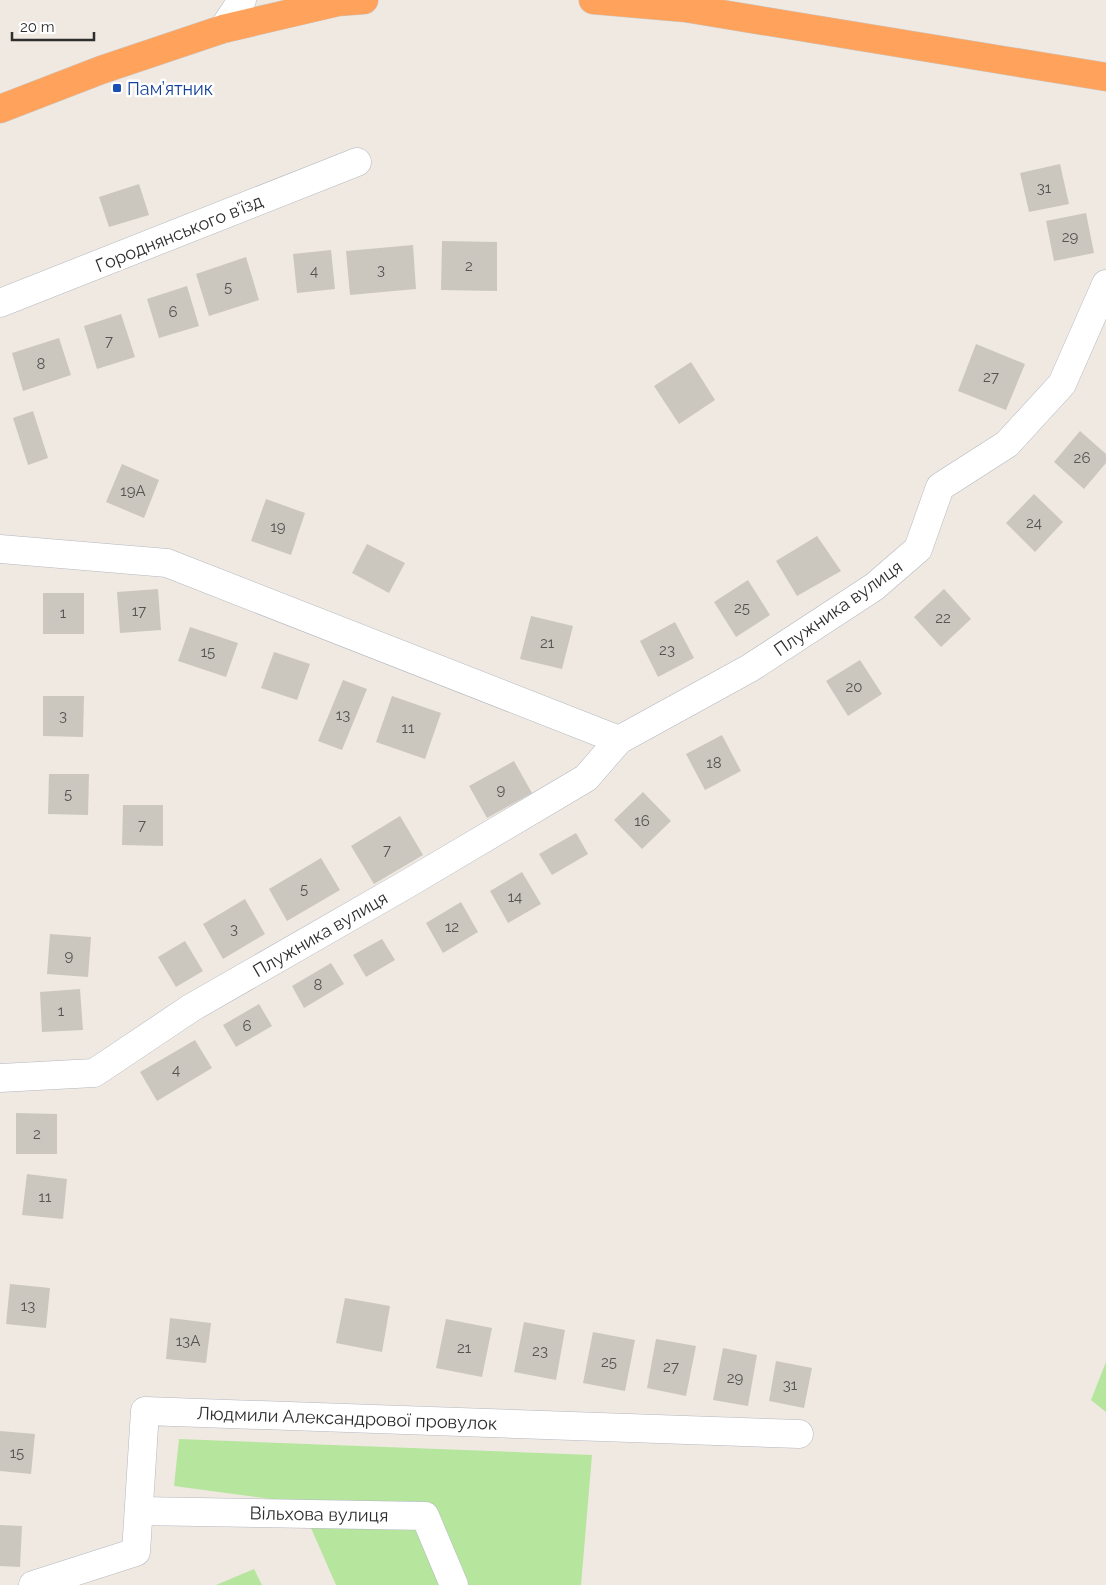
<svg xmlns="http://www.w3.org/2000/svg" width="1106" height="1585" viewBox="0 0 1106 1585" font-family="Raleway,sans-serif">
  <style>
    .green { fill: #b6e59e }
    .building { fill: #cbc7bf }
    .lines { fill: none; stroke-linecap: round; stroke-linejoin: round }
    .street-casing { stroke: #b4b7c1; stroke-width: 29 }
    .highway-casing { stroke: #c9c9c9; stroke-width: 29 }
    .street { stroke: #fff; stroke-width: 28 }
    .highway { stroke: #ffa35c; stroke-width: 28 }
    .transit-dot { fill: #1a4fb4; stroke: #fff; stroke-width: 2 }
    .labels { text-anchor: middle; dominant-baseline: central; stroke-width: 5; stroke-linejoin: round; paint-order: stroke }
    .number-label { font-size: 15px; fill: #555452 }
    .transit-label { font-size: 18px; fill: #164399; stroke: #fff; text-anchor: start }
    .street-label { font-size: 18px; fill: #2e2e2e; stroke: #fff }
  </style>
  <rect width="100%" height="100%" fill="#efe9e1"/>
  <g class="green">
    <path d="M1106 1362V1412L1091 1400Z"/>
    <path d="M179 1439 592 1455 581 1585H336L300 1503 174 1486Z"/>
    <path d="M254 1569 262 1585H216Z"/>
  </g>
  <g class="building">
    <path d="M1060 164 1069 204 1029 212 1020 173Z"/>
    <path d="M139 184 149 215 109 227 99 197Z"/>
    <path d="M1086 213 1094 253 1054 261 1046 221Z"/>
    <path d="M442 241 497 242V291L441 290Z"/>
    <path d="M413 245 416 289 350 295 346 251Z"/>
    <path d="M331 250 335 289 297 293 293 254Z"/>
    <path d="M246 257 259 300 209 316 196 274Z"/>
    <path d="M187 286 199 326 159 338 147 299Z"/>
    <path d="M121 314 135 357 97 369 84 326Z"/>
    <path d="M59 338 71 375 23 391 12 353Z"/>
    <path d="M976 344 1025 364 1006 410 958 391Z"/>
    <path d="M691 362 715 400 679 424 654 386Z"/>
    <path d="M33 411 48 458 28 465 13 418Z"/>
    <path d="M1080 431 1106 454V463L1084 489 1054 462Z"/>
    <path d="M122 464 159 480 144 518 106 502Z"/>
    <path d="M1034 494 1063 522 1035 552 1006 523Z"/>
    <path d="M266 499 305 513 291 555 251 541Z"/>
    <path d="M817 536 841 571 797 596 776 561Z"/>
    <path d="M367 544 405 563 389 593 352 573Z"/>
    <path d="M748 580 770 615 736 637 714 602Z"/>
    <path d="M158 589 161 630 120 633 117 592Z"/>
    <path d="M944 589 971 619 941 647 914 617Z"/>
    <rect x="43" y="593" width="41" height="41"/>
    <path d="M531 616 573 626 562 669 520 659Z"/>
    <path d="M675 622 694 658 658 677 640 641Z"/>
    <path d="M190 627 238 643 226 677 178 661Z"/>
    <path d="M274 652 310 664 297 700 261 688Z"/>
    <path d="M860 660 882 694 848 716 826 681Z"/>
    <path d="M343 680 367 689 342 750 318 741Z"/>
    <path d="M43 696H84L83 737 43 736Z"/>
    <path d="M392 696 441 713 425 759 376 742Z"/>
    <path d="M722 735 741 771 705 790 686 754Z"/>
    <path d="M514 761 532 793 487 818 469 786Z"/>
    <path d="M49 774H89L88 815 48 814Z"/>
    <path d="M643 792 671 821 642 849 614 820Z"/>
    <path d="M123 805H163V846L122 845Z"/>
    <path d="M400 816 423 855 374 884 351 846Z"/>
    <path d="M576 833 588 854 552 875 539 854Z"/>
    <path d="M321 858 340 890 287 921 269 889Z"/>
    <path d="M522 872 541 904 508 923 490 891Z"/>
    <path d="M245 899 265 934 223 959 203 924Z"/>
    <path d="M461 902 478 932 443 953 426 923Z"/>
    <path d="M50 934 91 937 88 977 47 974Z"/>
    <path d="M382 939 395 960 366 977 353 955Z"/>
    <path d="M185 941 203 971 176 987 158 957Z"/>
    <path d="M331 963 344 984 304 1008 292 986Z"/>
    <path d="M80 989 83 1030 42 1032 40 992Z"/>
    <path d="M259 1004 272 1026 236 1047 223 1025Z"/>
    <path d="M195 1040 212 1068 157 1101 140 1072Z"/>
    <path d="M16 1113 57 1114V1154H16Z"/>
    <path d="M27 1174 67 1179 63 1219 22 1215Z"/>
    <path d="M10 1284 50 1288 46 1328 6 1324Z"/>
    <path d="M345 1298 390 1306 382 1352 336 1343Z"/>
    <path d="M170 1318 211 1323 206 1363 166 1359Z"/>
    <path d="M446 1319 492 1328 482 1377 436 1368Z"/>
    <path d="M524 1322 565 1330 556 1380 514 1372Z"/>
    <path d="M593 1332 635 1340 625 1391 583 1383Z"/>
    <path d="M656 1339 696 1346 686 1396 647 1388Z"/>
    <path d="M723 1348 757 1355 748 1406 713 1400Z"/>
    <path d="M776 1361 812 1368 804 1408 769 1401Z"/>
    <path d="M0 1431 35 1434 31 1474 0 1471Z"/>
    <path d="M0 1525 22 1526 20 1567 0 1566Z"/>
  </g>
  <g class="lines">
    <g class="street-casing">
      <g id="street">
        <path d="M223 29 242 0"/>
        <path d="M0 303 357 162"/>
        <path d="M0 549 167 563 619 740"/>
        <path d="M0 1078 94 1073 191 1008 407 884 586 778 619 740 750 668 874 587 918 549 940 487 1007 444 1062 384 1106 284"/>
        <path d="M139 1511 425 1516 454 1585"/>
        <path d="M33 1585 136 1552 145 1411 799 1434"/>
      </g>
    </g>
    <g class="highway-casing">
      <g id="highway">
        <path d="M593 0 685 8 1106 77"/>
        <path d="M0 109 101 70 223 29 338 2 364 0"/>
      </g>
    </g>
    <use href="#street" class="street"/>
    <use href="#highway" class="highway"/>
  </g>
  <rect class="transit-dot" x="112" y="83" width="10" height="10" rx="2.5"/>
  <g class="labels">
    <g class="number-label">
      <text x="1044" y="188">31</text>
      <text x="1070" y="237">29</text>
      <text x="469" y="266">2</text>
      <text x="381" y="270">3</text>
      <text x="314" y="271">4</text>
      <text x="228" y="287">5</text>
      <text x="173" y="312">6</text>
      <text x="109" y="341">7</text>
      <text x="41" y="364">8</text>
      <text x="991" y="377">27</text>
      <text x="1082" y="458">26</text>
      <text x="133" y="491">19А</text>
      <text x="1034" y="523">24</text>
      <text x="278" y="527">19</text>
      <text x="742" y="608">25</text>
      <text x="139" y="611">17</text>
      <text x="63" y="613">1</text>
      <text x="943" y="618">22</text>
      <text x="547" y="643">21</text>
      <text x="667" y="650">23</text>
      <text x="208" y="652">15</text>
      <text x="854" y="687">20</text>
      <text x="343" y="715">13</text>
      <text x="63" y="716">3</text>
      <text x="408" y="728">11</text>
      <text x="714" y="763">18</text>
      <text x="501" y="790">9</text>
      <text x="68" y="794">5</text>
      <text x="642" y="821">16</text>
      <text x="142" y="825">7</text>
      <text x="387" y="850">7</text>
      <text x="304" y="889">5</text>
      <text x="515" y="897">14</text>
      <text x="452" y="927">12</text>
      <text x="234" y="929">3</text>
      <text x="69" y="956">9</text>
      <text x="318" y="985">8</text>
      <text x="61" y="1011">1</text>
      <text x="247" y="1026">6</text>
      <text x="176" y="1070">4</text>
      <text x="37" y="1134">2</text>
      <text x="45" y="1197">11</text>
      <text x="28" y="1306">13</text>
      <text x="188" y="1341">13А</text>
      <text x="464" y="1348">21</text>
      <text x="540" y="1351">23</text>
      <text x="609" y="1362">25</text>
      <text x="671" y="1367">27</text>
      <text x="735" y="1378">29</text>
      <text x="790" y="1385">31</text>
      <text x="17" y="1453">15</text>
    </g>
    <g class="transit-label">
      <text x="127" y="88">Пам’ятник</text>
    </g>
    <g class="street-label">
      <text transform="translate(179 233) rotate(-22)">Городнянського в’їзд</text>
      <text transform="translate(838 608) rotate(-35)">Плужника вулиця</text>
      <text transform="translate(320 934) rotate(-30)">Плужника вулиця</text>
      <text transform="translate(347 1418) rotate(2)">Людмили Александрової провулок</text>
      <text transform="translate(319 1514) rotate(1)">Вільхова вулиця</text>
    </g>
  </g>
  <path d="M12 32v8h82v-8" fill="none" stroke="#2e2e2e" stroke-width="2.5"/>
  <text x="20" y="32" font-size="15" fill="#2e2e2e" stroke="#ffffff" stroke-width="4" paint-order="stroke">20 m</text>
</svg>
